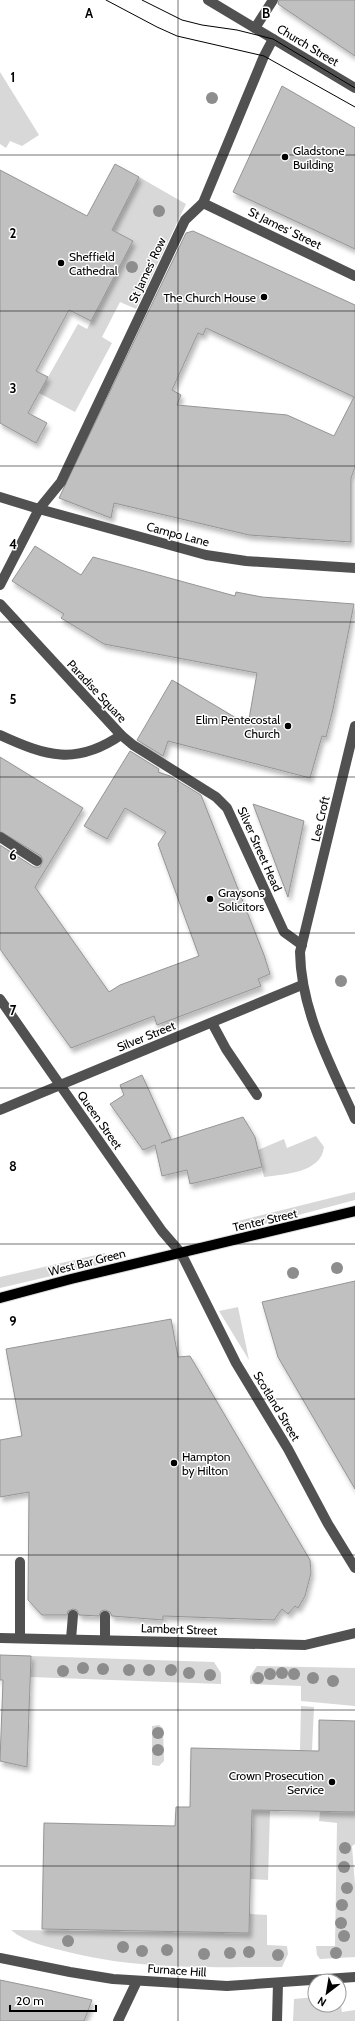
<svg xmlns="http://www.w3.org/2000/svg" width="355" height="2021" viewBox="0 0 355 2021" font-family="Cabin,sans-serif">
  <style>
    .green { fill: #d8d8d8 }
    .building { fill: #c0c0c0; stroke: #959595; fill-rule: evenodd; filter: url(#shadow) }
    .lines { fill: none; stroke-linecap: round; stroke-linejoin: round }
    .major-casing { stroke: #dbdbdb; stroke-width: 12 }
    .minor { stroke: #515151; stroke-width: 10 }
    .major { stroke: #000; stroke-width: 10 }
    .tram { stroke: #000; stroke-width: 1 }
    .tree { fill: #8d8d8d }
    .grid { fill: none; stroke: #000; stroke-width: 1; stroke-opacity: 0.55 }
    .poi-dot { fill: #000; stroke: #fff; stroke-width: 1.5 }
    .labels { text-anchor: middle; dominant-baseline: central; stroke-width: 3; stroke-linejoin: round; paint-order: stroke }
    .street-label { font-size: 12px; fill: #000; stroke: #fff }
    .poi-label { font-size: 12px; fill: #000; stroke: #fff; text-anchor: start }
    .grid-label { font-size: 13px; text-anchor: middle; font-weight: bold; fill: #000; stroke: #fff; stroke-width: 3; stroke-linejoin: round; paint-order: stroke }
  </style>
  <defs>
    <filter id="shadow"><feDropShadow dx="2.5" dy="4.5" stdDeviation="2" flood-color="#0004"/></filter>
  </defs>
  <rect width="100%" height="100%" fill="#fff"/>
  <g class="green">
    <path d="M0 72 39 135 22 146 10 141 6 148 0 144Z"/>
    <path d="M139 177 186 204 136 309 120 302 102 337 112 343 75 412 39 393 78 324 87 329 133 241 112 230Z"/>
    <path d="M316 1136 324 1147C321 1173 285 1174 264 1177L258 1150 284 1139 287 1148Z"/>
    <path d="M355 1192V1200L238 1231 234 1222Z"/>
    <path d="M105 1253 107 1263 0 1288V1277Z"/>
    <path d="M238 1307 249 1360 219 1311Z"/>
    <path d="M31 1656 214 1662 221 1673V1684L30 1677Z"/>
    <path d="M257 1666 355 1668V1706L301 1701V1686L250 1684V1676Z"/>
    <path d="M301 1706 314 1707 312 1750H300Z"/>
    <path d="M159 1725 163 1728 164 1761 159 1766 152 1765V1726Z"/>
    <path d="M252 1810 270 1811 268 1880 250 1879Z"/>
    <path d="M320 1812H355V1844L352 1846 355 1885V1957L320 1959 317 1955 316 1946H335L337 1823 319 1821Z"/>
    <path d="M250 1914 267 1915V1945L287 1946 288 1954 282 1967C208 1967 136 1970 64 1951 45 1946 27 1943 11 1930L249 1933Z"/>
    <path d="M339 1994 342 2012 355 2010V2021H293L294 1999 315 1997V2005H339Z"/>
  </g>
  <g class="building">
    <path d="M279 0H355V56L278 4Z"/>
    <path d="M282 86 355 128V249L233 192Z"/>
    <path d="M115 164 139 177 112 230 133 241 91 321 69 310 36 371 48 377 28 413 47 423 36 443 0 423V170L87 216Z"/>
    <path d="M193 231 355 305V467L351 478V542L249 535 114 503 111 518 59 498 186 233ZM206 328 354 397 334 436 287 415 177 405 181 395 172 390 198 333 203 335Z"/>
    <path d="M35 546 81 575 93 557 235 596 236 592 262 597 354 604 333 709 326 737 322 736 310 778 168 741 163 756 137 740 172 680 248 725 257 673 104 644 61 618 64 614 12 581Z"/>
    <path d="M130 751 159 769 158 772 170 776 201 795 264 955 270 974 258 979 261 986 157 1025 154 1016 71 1048 0 949V845L34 867H40L43 861 41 856 0 831V757L83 808 35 887 109 992 120 985 199 956 158 844 166 832 125 808 107 839 84 826Z"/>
    <path d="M253 804 304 821 288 897Z"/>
    <path d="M142 1075 171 1139 161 1143 243 1117 255 1137 262 1167 190 1184 187 1170 162 1176 155 1145 143 1150 110 1104 124 1095 120 1085Z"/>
    <path d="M355 1281V1489L278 1357 262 1302Z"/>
    <path d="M171 1319 178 1357 190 1356 310 1560 311 1573 305 1596 298 1608 295 1606 288 1614 282 1609 274 1620 163 1616V1620L112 1616 110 1612 105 1610 101 1611 99 1616 79 1615 77 1610 73 1609 68 1611 67 1615H42L28 1600 29 1492 0 1497V1440L22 1436 6 1349Z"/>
    <path d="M0 1655 31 1656 27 1767 0 1761 3 1680H0Z"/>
    <path d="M319 1720 355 1721V1812L252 1810 249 1933 42 1929 44 1823 175 1826 176 1807H190L191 1748 319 1751Z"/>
    <path d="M0 1980 48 1990 92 2000 84 2021H0Z"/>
  </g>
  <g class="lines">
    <g class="major-casing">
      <path id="major" d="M0 1298 71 1279 355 1211"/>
    </g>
    <g class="minor">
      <path d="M208 0 355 88"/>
      <path d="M255 28 273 0"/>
      <path d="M203 203 355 276"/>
      <path d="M0 497 39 509 206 555 246 561 355 568"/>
      <path d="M0 585 39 509 61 482 185 220 203 203 264 56 273 39"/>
      <path d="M0 604 121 735C76 766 46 756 0 735"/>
      <path d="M355 726 300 952C301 1012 331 1065 355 1119"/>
      <path d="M121 735 133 745 216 797 227 808 284 932 302 945"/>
      <path d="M0 837 37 861"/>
      <path d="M0 999 162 1231 181 1253 236 1363 288 1449 328 1524 355 1568"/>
      <path d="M212 1023 226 1049 257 1095"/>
      <path d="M0 1110 302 985"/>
      <path d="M20 1562V1638"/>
      <path d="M0 1638 305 1645 355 1633"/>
      <path d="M71 1639 73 1615"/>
      <path d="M105 1640V1616"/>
      <path d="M0 1958 70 1972 113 1979 227 1986 355 1977"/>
      <path d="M118 2021 137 1981"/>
      <path d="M277 2021 278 1983"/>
    </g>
    <use href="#major" class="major"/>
    <g class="tram">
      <path d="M106 0 157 27 177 36 264 56 355 107"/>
      <path d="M142 0 182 20 202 25 237 30 273 39 355 88"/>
    </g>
  </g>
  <g class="tree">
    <circle cx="212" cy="98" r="6"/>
    <circle cx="159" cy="211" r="6"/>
    <circle cx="132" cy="267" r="6"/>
    <circle cx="341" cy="981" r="6"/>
    <circle cx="337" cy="1268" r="6"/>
    <circle cx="293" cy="1273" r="6"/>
    <circle cx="83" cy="1668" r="6"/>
    <circle cx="103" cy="1669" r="6"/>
    <circle cx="129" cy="1670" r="6"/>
    <circle cx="149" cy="1670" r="6"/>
    <circle cx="171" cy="1670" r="6"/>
    <circle cx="63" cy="1671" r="6"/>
    <circle cx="189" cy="1673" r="6"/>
    <circle cx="282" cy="1673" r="6"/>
    <circle cx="270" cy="1674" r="6"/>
    <circle cx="294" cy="1674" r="6"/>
    <circle cx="210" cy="1675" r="6"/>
    <circle cx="258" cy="1678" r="6"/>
    <circle cx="313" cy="1678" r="6"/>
    <circle cx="333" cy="1681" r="6"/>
    <circle cx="158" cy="1733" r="6"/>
    <circle cx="158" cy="1750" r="6"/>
    <circle cx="345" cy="1848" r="6"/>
    <circle cx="344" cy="1867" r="6"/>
    <circle cx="347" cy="1888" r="6"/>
    <circle cx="342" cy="1905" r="6"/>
    <circle cx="341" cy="1923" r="6"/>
    <circle cx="344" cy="1936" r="6"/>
    <circle cx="68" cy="1941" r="6"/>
    <circle cx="123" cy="1947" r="6"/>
    <circle cx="167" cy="1950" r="6"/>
    <circle cx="142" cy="1951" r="6"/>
    <circle cx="249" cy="1952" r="6"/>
    <circle cx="230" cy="1953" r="6"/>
    <circle cx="336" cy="1953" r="6"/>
    <circle cx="204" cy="1954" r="6"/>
    <circle cx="278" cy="1955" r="6"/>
  </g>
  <path class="grid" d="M178 0V2021M0 155H355M0 311H355M0 466H355M0 622H355M0 777H355M0 933H355M0 1088H355M0 1244H355M0 1399H355M0 1555H355M0 1710H355M0 1866H355"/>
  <g class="poi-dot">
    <circle cx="285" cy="157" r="4"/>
    <circle cx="61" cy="263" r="4"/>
    <circle cx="264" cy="297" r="4"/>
    <circle cx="288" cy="726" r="4"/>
    <circle cx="210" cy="899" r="4"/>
    <circle cx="174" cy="1463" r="4"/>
    <circle cx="332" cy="1782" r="4"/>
  </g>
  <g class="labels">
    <g class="street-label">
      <text transform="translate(308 45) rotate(31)">Church Street</text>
      <text transform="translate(285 228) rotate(26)">St James' Street</text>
      <text transform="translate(147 270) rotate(-65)">St James' Row</text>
      <text transform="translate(178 534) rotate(15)">Campo Lane</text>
      <text transform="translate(97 691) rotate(47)">Paradise Square</text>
      <text transform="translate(320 819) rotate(-77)">Lee Croft</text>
      <text transform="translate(260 849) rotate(66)">Silver Street Head</text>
      <text transform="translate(146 1036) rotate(-22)">Silver Street</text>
      <text transform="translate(100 1120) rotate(55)">Queen Street</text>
      <text transform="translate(265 1220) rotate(-13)">Tenter Street</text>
      <text transform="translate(87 1262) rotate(-14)">West Bar Green</text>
      <text transform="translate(277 1406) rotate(59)">Scotland Street</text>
      <text transform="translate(179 1629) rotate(2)">Lambert Street</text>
      <text transform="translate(177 1970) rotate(4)">Furnace Hill</text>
    </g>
    <g class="poi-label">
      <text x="293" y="150">Gladstone<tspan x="293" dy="14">Building</tspan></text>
      <text x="69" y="256">Sheffield<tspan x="69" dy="14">Cathedral</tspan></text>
      <text x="256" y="297" text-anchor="end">The Church House</text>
      <text x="280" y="719" text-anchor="end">Elim Pentecostal<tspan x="280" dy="14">Church</tspan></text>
      <text x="218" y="892">Graysons<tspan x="218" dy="14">Solicitors</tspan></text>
      <text x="182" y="1456">Hampton<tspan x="182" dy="14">by Hilton</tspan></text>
      <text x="324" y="1775" text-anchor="end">Crown Prosecution<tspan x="324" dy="14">Service</tspan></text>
    </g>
  </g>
  <g class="grid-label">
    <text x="89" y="18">A</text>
    <text x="266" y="18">B</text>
    <text x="13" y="82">1</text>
    <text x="13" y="238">2</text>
    <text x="13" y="393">3</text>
    <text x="13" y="549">4</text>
    <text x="13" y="704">5</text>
    <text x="13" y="860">6</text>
    <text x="13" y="1015">7</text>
    <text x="13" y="1171">8</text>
    <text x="13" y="1326">9</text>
  </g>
  <g transform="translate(327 1993) rotate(211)"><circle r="19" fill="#ffffff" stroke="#999999"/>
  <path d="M0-3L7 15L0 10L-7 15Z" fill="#000000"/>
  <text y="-6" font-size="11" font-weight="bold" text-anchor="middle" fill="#000000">N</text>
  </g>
  <path d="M10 2005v6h86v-6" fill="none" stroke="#000000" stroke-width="2"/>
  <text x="16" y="2005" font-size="12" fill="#000000" stroke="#ffffff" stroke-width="3" paint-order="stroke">20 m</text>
</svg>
